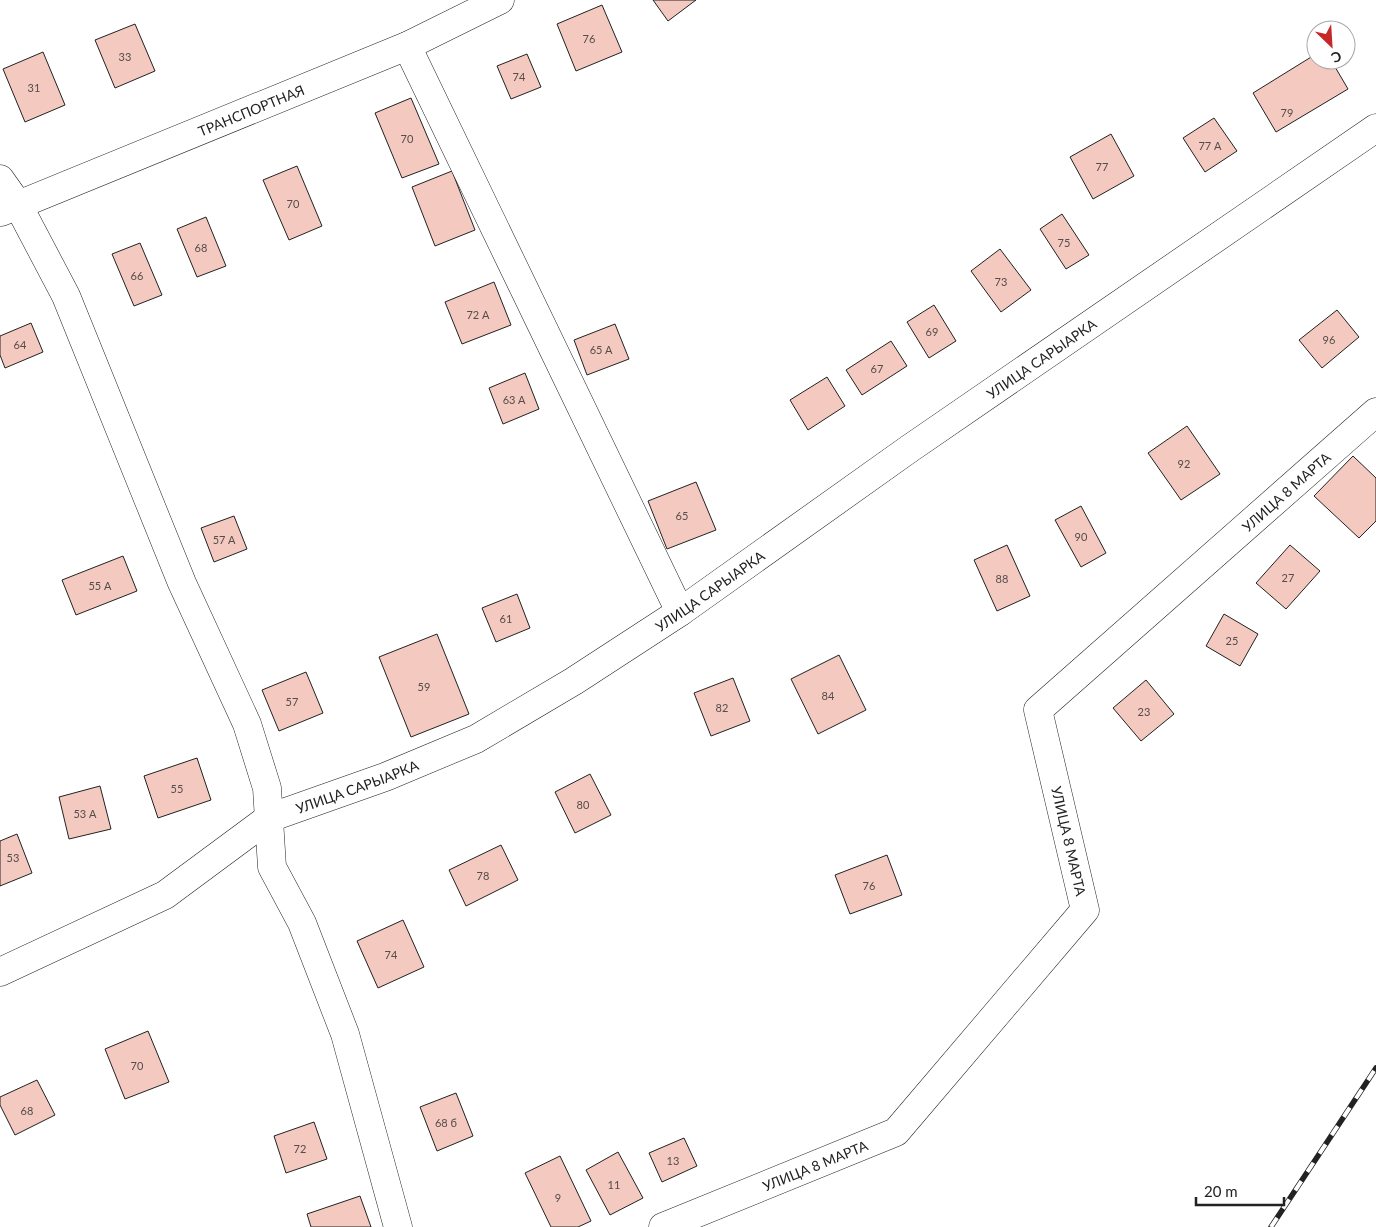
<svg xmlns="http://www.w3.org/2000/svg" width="1376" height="1227" viewBox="0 0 1376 1227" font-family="Lato,sans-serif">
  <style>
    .building { fill: #f3c9c0; stroke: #222 }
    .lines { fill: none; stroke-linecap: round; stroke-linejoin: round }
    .minor-casing { stroke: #222; stroke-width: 29 }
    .minor { stroke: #fff; stroke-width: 28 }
    .rail-casing { stroke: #222; stroke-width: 5.5 }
    .rail { stroke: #fff; stroke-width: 4; stroke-dasharray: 11; stroke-linecap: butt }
    .labels { text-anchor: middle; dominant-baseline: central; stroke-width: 4; stroke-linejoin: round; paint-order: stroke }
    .number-label { font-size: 11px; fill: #564c4a }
    .street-label { font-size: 14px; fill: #222; stroke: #fff }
  </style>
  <rect width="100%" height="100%" fill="#fff"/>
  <g class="building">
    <path d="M653 0H696L668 21Z"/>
    <path d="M602 5 622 52 576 71 557 24Z"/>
    <path d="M135 24 155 71 115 88 95 40Z"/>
    <path d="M43 52 65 105 25 122 3 69Z"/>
    <path d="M527 54 541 87 511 99 497 66Z"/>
    <path d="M1316 54V60H1331L1348 89 1276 132 1253 93Z"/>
    <path d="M411 98 439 164 402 178 375 113Z"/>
    <path d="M1214 118 1237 151 1205 172 1183 138Z"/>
    <path d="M1111 134 1134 176 1093 199 1070 157Z"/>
    <path d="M297 166 322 226 289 240 263 180Z"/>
    <path d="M452 171 475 230 435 246 412 187Z"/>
    <path d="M1062 214 1089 255 1066 269 1040 229Z"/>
    <path d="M206 217 226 266 197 277 177 229Z"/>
    <path d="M140 243 162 295 134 306 112 254Z"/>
    <path d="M1000 249 1031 290 1001 312 971 271Z"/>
    <path d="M494 282 511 325 462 344 445 302Z"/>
    <path d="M934 305 956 341 929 358 907 322Z"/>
    <path d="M1337 310 1359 337 1322 368 1299 340Z"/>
    <path d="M31 323 43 352 5 368 0 355V336Z"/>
    <path d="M615 324 629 359 587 375 574 340Z"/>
    <path d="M891 341 907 366 862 395 846 370Z"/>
    <path d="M525 373 539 409 503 424 489 388Z"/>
    <path d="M827 377 845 406 808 430 790 400Z"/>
    <path d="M1187 426 1220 474 1181 500 1148 453Z"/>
    <path d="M1353 456 1376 478V521L1359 538 1314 496Z"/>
    <path d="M696 482 716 530 667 549 648 501Z"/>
    <path d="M1081 506 1106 553 1081 567 1055 520Z"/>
    <path d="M234 516 247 549 214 562 201 528Z"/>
    <path d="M1007 545 1030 596 997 611 974 560Z"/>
    <path d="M1290 545 1320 571 1286 609 1256 583Z"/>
    <path d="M123 556 137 591 76 615 62 580Z"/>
    <path d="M517 594 530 628 496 642 482 608Z"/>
    <path d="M1224 614 1258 634 1240 666 1206 646Z"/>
    <path d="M437 634 469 714 411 737 379 657Z"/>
    <path d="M839 655 866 710 818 734 791 679Z"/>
    <path d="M306 672 323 713 279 731 262 690Z"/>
    <path d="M733 678 750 721 711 736 694 693Z"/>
    <path d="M1146 680 1174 714 1141 741 1113 708Z"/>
    <path d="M197 758 211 800 158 818 144 776Z"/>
    <path d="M590 774 611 815 575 833 555 792Z"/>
    <path d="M100 786 111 829 69 839 59 797Z"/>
    <path d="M17 834 32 873 0 886V841Z"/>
    <path d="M501 845 518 880 466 906 449 870Z"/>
    <path d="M887 855 902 895 850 914 835 875Z"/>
    <path d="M403 920 424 967 378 988 357 941Z"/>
    <path d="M148 1031 169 1082 125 1099 105 1049Z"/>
    <path d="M37 1080 55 1115 15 1135 0 1105V1097Z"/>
    <path d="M456 1093 473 1136 437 1151 420 1107Z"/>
    <path d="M314 1122 327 1159 286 1173 274 1136Z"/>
    <path d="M684 1138 697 1166 662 1182 649 1153Z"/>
    <path d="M618 1152 643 1198 610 1215 586 1170Z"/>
    <path d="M560 1156 591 1221 578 1227H551L525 1173Z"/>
    <path d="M360 1196 371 1227H311L307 1214Z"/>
  </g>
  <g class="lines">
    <g class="minor-casing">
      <g id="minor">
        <path d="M407 46 680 612"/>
        <path d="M0 179 17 203 66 296 182 583 247 724 267 788 272 867 302 923 345 1034 398 1227"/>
        <path id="s1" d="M1 212 407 46 500 0"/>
        <path id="s2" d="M0 972 165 895 269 818 385 777 476 739 574 681 680 612 909 449 1376 128"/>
        <path id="s3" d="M663 1227 896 1132 1085 910 1038 710 1376 412"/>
      </g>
    </g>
    <use href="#minor" class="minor"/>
    <g class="rail-casing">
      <path id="rail" d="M1271 1227 1376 1068"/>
    </g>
    <use href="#rail" class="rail"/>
  </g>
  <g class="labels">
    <g class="number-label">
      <text x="589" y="38">76</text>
      <text x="125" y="56">33</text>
      <text x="519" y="76">74</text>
      <text x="34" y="87">31</text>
      <text x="1287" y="112">79</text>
      <text x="407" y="138">70</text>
      <text x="1210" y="145">77 А</text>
      <text x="1102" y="166">77</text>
      <text x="293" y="203">70</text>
      <text x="1064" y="242">75</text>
      <text x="201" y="247">68</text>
      <text x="137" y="275">66</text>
      <text x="1001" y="281">73</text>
      <text x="478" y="314">72 А</text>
      <text x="932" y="331">69</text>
      <text x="1329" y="339">96</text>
      <text x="20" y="344">64</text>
      <text x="601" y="349">65 A</text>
      <text x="877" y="368">67</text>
      <text x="514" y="399">63 A</text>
      <text x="1184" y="463">92</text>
      <text x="682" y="515">65</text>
      <text x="1081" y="536">90</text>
      <text x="224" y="539">57 A</text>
      <text x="1288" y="577">27</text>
      <text x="1002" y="578">88</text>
      <text x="100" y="585">55 А</text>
      <text x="506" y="618">61</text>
      <text x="1232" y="640">25</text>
      <text x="424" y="686">59</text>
      <text x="828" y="695">84</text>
      <text x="292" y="701">57</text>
      <text x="722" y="707">82</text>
      <text x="1144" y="711">23</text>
      <text x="177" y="788">55</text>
      <text x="583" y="804">80</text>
      <text x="85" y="813">53 А</text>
      <text x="13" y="857">53</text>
      <text x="483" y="875">78</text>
      <text x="869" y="885">76</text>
      <text x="391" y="954">74</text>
      <text x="137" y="1065">70</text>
      <text x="27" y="1110">68</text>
      <text x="446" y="1122">68 б</text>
      <text x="300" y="1148">72</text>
      <text x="673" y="1160">13</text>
      <text x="614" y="1184">11</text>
      <text x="558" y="1197">9</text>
    </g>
    <g class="street-label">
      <text stroke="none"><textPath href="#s1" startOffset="270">ТРАНСПОРТНАЯ</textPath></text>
      <text stroke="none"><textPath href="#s2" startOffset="1215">УЛИЦА САРЫАРКА</textPath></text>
      <text stroke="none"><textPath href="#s3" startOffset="1079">УЛИЦА 8 МАРТА</textPath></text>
      <text stroke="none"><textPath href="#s2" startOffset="810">УЛИЦА САРЫАРКА</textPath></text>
      <text stroke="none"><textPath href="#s2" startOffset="405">УЛИЦА САРЫАРКА</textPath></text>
      <text transform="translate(1069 841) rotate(77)">УЛИЦА 8 МАРТА</text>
      <text stroke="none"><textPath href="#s3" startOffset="164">УЛИЦА 8 МАРТА</textPath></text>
    </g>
  </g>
  <g transform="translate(1331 45) rotate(155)"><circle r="24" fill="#ffffff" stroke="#a7a7a7"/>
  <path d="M0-4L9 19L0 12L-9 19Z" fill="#c62828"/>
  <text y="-8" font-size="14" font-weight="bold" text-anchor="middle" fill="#222222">С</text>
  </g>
  <path d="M1196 1197v8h88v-8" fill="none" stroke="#222222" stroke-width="2.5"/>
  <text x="1204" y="1197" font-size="15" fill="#222222" stroke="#ffffff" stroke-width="4" paint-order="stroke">20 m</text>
</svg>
